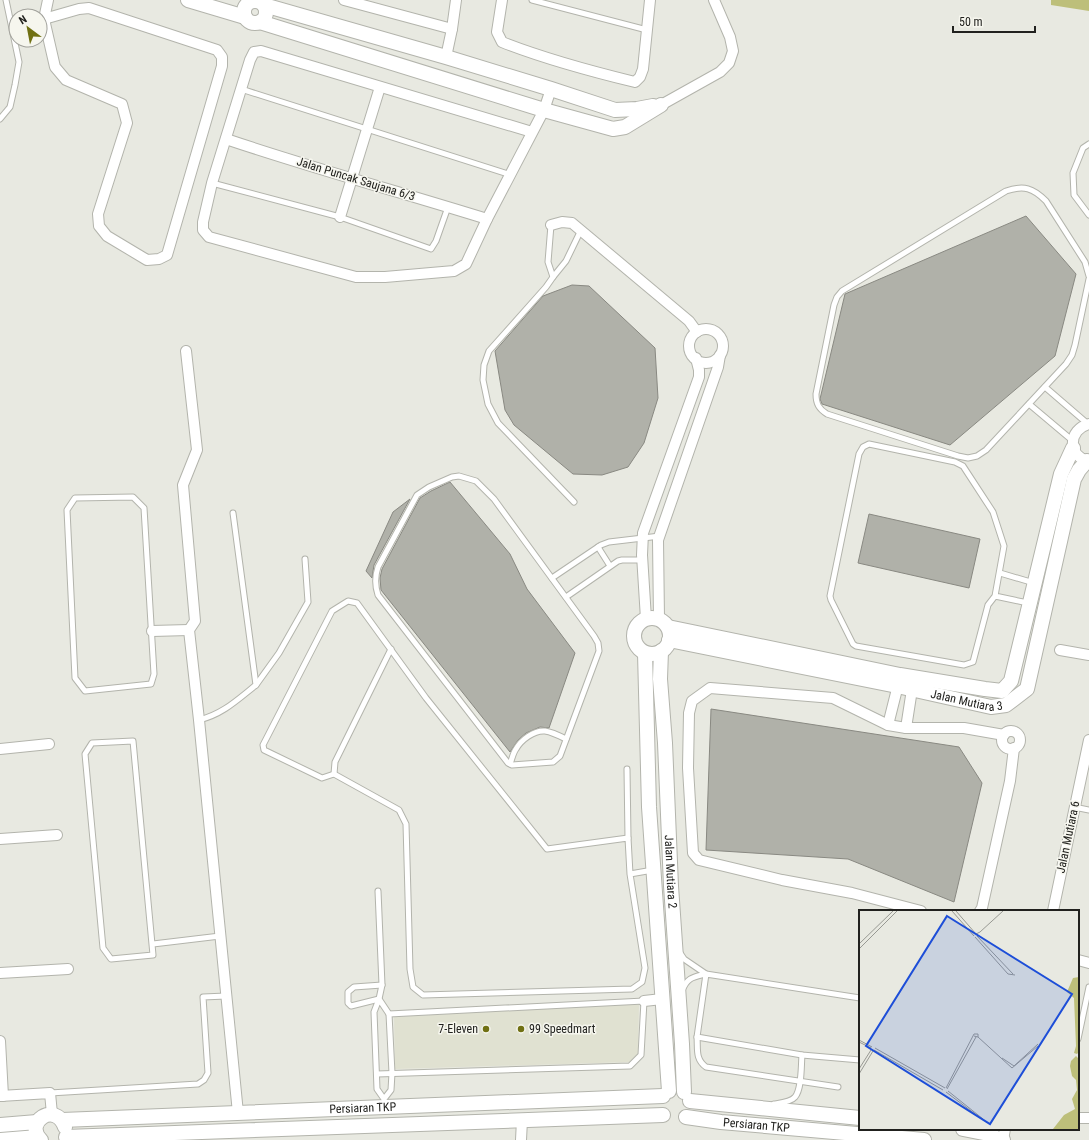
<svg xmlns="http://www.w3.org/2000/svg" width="1089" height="1140" viewBox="0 0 1089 1140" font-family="'Roboto Condensed',sans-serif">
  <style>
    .built { fill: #e0e1d1 }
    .green { fill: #bdbf7a }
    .building { fill: #b0b1a9; stroke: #898982 }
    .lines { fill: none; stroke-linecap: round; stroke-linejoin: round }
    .lane-casing { stroke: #b3b4ac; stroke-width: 7 }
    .street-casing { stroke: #b3b4ac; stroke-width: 12 }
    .secondary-casing { stroke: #b3b4ac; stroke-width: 16 }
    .lane { stroke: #fff; stroke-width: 5 }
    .street { stroke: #fff; stroke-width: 10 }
    .secondary { stroke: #fff; stroke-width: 14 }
    .poi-dot { fill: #707013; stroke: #f6f6ee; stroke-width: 1.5 }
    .labels { text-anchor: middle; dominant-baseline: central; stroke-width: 3; stroke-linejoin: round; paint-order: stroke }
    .street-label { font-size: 12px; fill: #21211e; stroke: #f6f6ee }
    .poi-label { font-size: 12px; fill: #21211e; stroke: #f6f6ee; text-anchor: end }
    .inset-road { fill: none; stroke: #989993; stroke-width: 1 }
    .view { fill: #1d4ed8; fill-opacity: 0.15; stroke: #1d4ed8; stroke-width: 2 }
    .inset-edge { fill: none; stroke: #21211e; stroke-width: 2 }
  </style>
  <rect width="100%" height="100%" fill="#e8e9e1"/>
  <path class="built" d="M639 1004 638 1055 630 1062 395 1069 394 1017Z"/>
  <path class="green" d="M1051 0H1089V11L1051 5Z"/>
  <g class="building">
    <path d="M1026 216 1076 274 1055 356 950 445 822 404 820 399 845 294Z"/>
    <path d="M572 285 589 286 655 348 658 398 644 443 628 467 602 475 573 474 514 425 505 410 495 351 543 296Z"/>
    <path d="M450 482 510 554 527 589 575 653 549 728 540 727 526 733 518 740 510 752 381 590 380 578 382 569 420 498 431 491Z"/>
    <path d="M410 499 374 565 372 578 366 571 393 512Z"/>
    <path d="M869 514 980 539 969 588 858 563Z"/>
    <path d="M711 709 959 747 982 783 954 902 848 859 706 850Z"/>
  </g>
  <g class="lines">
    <g class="lane-casing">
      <g id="lane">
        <path d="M532 0 647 30"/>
        <path d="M241 89 511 175"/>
        <path d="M0 119 10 107 15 85 19 62 6 0"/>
        <path d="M1089 144 1083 148 1073 173 1074 195 1089 215"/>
        <path d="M212 183 340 217 431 249 436 241 448 207"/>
        <path d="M551 225 548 262 553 277 566 261 581 230"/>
        <path d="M1089 276 1085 262 1046 201C1033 188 1024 185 1006 191L842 291 837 297 834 305 816 394C816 404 819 409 827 414L958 456 968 458 977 456 986 450 1066 364 1072 355 1075 345 1089 279"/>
        <path d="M553 277 546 287 489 351 484 365 483 380 488 404 498 423 574 502"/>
        <path d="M1045 387 1088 424"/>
        <path d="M1029 404 1073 441"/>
        <path d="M459 476 476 481 494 499 594 636 598 643 599 651 560 756 553 762 512 765 508 763 378 595C375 586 375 576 378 567L417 495 429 487 452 477Z"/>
        <path d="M133 497 144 508 154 674 151 684 85 691 75 678 67 510 75 498Z"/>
        <path d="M598 547 610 566"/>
        <path d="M1000 573 1034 583"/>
        <path d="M552 578 601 545 609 542 660 536"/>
        <path d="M995 596 1004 546 993 512 963 466 955 462 869 444 863 447 859 454 830 596 831 600 853 644 856 646 964 665 973 662 988 605 995 596 1028 603"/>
        <path d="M566 597 618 561 622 560H642"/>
        <path d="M256 685 279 653 308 602 305 559"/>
        <path d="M199 720C223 714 237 700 256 685L233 513"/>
        <path d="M133 741 153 955 111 959 103 948 85 754 92 743Z"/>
        <path d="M510 764C512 759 513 753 516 749 521 740 534 730 545 731 552 732 560 736 566 739"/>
        <path d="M627 769 628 838"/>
        <path d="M334 774 335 762 391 649"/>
        <path d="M1074 807 1089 810"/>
        <path d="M630 874 628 838 547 849 426 698 357 603 348 601 332 611 263 745 264 750 322 778 334 774 399 810 406 824 410 969 413 987 423 995 632 989 642 982 645 968 630 874 653 870"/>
        <path d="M378 891 382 985 379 999 374 1012 377 1089 384 1099 391 1090 392 1073 389 1014 379 999"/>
        <path d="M153 944 220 936"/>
        <path d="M680 953 684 959 706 974C694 977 687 977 682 991"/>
        <path d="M860 998 706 974 697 1037 802 1055 860 1060"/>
        <path d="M379 999 351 1006 348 1003V992L354 987 382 985"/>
        <path d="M697 1037C698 1049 695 1059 706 1067L838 1087"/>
        <path d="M1078 1039 1089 987"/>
        <path d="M377 1074 630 1066 641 1055 644 1001 389 1014"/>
        <path d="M50 1093 198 1084 204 1080 208 1073 203 997 226 996"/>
        <path d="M774 1104C780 1103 791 1102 795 1097 802 1089 801 1066 802 1055"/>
      </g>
    </g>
    <g class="street-casing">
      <g id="street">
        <path d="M344 0 452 29"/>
        <path d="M502 0 497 32 502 42C545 59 590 71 635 82L640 77 643 69 650 0"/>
        <path d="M44 19 79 9 89 8 217 50 222 57V66L167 255 159 259 147 260 107 236 99 226 98 214 127 123 122 104 66 80 55 67 44 19 48 0"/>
        <path d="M446 57 452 29 456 0"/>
        <path d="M661 105 720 72 729 63 733 51 730 37 714 0"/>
        <path d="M532 132 261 51 254 52 250 60 212 183 203 222V230L209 237 356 277H385L454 271 466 264 487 219 544 110 551 89"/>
        <path d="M226 139C312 168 400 192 487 219"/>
        <path d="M340 217 380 87"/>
        <path d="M551 225 562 222 572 223 689 321 697 332"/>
        <circle cx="706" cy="346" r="17"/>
        <path d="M186 351 197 450 183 485 195 621 189 630 199 720 238 1113"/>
        <path d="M1089 424C1068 429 1067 457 1089 461"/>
        <path d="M646 619 642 555 643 533 699 377V370L696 358"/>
        <path d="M659 619 658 540 718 367 720 355"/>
        <path d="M152 631 189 630"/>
        <path d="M1060 650 1089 655"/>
        <path d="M888 725 899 681"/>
        <path d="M906 728 913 683"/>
        <circle cx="1011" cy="740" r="9"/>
        <path d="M0 749 49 744"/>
        <path d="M0 839 57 835"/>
        <path d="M921 911 852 893 782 880 699 860 693 853 688 768 689 713 692 701 710 688 833 698 888 725 906 728H964L1004 735"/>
        <path d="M980 911 982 908 1010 781 1014 748"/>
        <path d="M1053 911 1089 740"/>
        <path d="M1078 960 1089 963"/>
        <path d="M0 973 68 969"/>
        <path d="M644 1001 662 999"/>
        <path d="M0 1041 3 1096"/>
        <path d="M0 1096 50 1093 52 1114"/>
        <path d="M1078 1118H1089"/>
        <path d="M521 1140 522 1120"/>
        <path d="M1003 1140 1005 1129"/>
      </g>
    </g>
    <g class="secondary-casing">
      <g id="secondary">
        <path d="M188 0 245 17"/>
        <circle cx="255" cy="12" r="11"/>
        <path d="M264 5 446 57 551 89 615 110 637 109 653 106"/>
        <path d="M260 22 544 110 613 129 625 127 661 105"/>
        <circle cx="652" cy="636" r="18"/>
        <path d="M668 627 900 675 985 689 1002 691 1011 681 1061 474 1073 448"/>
        <path id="s1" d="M669 640 897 686 991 707 1006 705 1027 689 1074 479 1079 470 1087 461"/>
        <path id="s2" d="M661 651 660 679 665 743 671 886 682 1044 684 1092"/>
        <path d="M645 653 649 807 669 1091"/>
        <path d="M690 1101 860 1118"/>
        <path id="s3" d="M686 1117 721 1122 924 1140"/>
        <path id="s4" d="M62 1120 663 1096"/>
        <path d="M0 1125 37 1122"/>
        <path d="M963 1129 989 1134 996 1138 1003 1140"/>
        <path d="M66 1137 663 1115"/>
        <path d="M0 1140 38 1137"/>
        <path d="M41 1140C23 1123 55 1100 65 1127"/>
      </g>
    </g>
    <use href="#lane" class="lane"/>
    <use href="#street" class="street"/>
    <use href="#secondary" class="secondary"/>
  </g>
  <g class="poi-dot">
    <circle cx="486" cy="1029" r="4"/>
    <circle cx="521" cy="1029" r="4"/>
  </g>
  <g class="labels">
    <g class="street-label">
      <text transform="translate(356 179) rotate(17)">Jalan Puncak Saujana 6/3</text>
      <text stroke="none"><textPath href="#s1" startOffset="304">Jalan Mutiara 3</textPath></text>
      <text transform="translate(1068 837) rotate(-78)">Jalan Mutiara 6</text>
      <text stroke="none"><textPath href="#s2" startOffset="221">Jalan Mutiara 2</textPath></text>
      <text stroke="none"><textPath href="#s4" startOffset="301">Persiaran TKP</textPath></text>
      <text stroke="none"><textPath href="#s3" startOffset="71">Persiaran TKP</textPath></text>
    </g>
    <g class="poi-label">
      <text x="478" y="1029">7-Eleven</text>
      <text x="529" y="1029" text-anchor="start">99 Speedmart</text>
    </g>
  </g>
  <g transform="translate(859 910)">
    <rect width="220" height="220" fill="#e8e9e1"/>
    <path d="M220 67V142L218 144 215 143 217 136 215 88 208 82 214 68ZM217 146 220 149V219H194L205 205 216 199 213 189 218 180 217 170 213 166 211 156 212 151Z" fill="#bdbf7a"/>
    <path class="inset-road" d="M93 1 115 26M97 1 117 24 121 22M121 22 144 1M118 26 154 64M116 27 149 64 156 65M0 34 34 1M0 39 38 1M119 127 153 158 179 136M0 130 13 137M0 132 12 138M16 138 86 178M15 140 84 180M143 148 155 156 179 134M0 159 12 140M0 164 14 141M87 178 115 124H119V127L115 126M88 179 117 127M89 181 124 209M87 182 120 207"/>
    <path class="view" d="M88 6 213 84 131 214 7 136Z"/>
    <rect width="220" height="220" class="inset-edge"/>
  </g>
  <g transform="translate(28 28) rotate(328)"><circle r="19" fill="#f6f6ee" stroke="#a1a19b"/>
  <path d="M0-3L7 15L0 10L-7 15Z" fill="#707013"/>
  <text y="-6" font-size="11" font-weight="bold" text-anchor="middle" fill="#21211e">N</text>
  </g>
  <path d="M953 26v6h82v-6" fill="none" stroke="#21211e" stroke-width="2"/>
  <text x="959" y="26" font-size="12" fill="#21211e" stroke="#f6f6ee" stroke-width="3" paint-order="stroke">50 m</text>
</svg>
